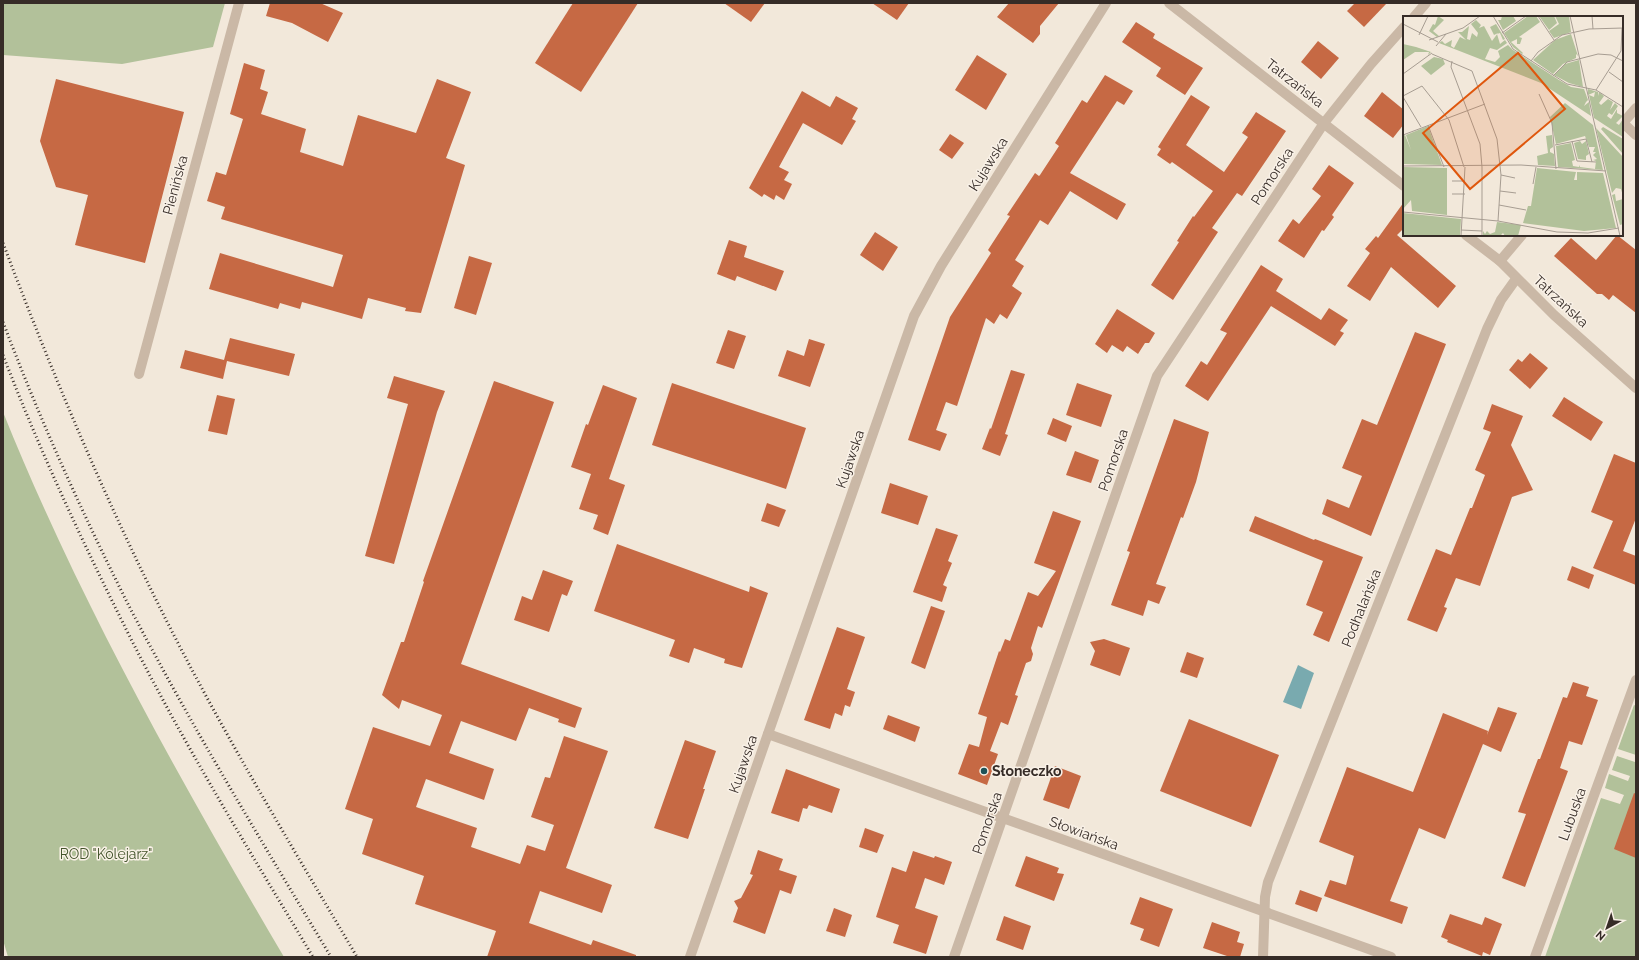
<svg xmlns="http://www.w3.org/2000/svg" width="1639" height="960" viewBox="0 0 1639 960" font-family="Raleway,sans-serif">
  <style>
    .green { fill: #b2c19a }
    .water { fill: #79aaaf }
    .building { fill: #c66944 }
    .lines { fill: none; stroke-linecap: round; stroke-linejoin: round }
    .street { stroke: #cab8a6; stroke-width: 10 }
    .rail { stroke: #362c27; stroke-width: 3; stroke-dasharray: 1 3; stroke-linecap: butt }
    .poi-dot { fill: #1d5157; stroke: #f9f1e7; stroke-width: 1.5 }
    .labels { text-anchor: middle; dominant-baseline: central; stroke-width: 3; stroke-linejoin: round; paint-order: stroke }
    .street-label { font-size: 14px; fill: #362c27; stroke: #f9f1e7 }
    .poi-label { font-size: 14px; font-weight: bold; fill: #362c27; stroke: #f9f1e7; text-anchor: start }
    .park-label { font-size: 14px; fill: #43542b; stroke: #f9f1e7 }
    .inset-road { fill: none; stroke: #a79d92; stroke-width: 1 }
    .view { fill: #df570d; fill-opacity: 0.15; stroke: #df570d; stroke-width: 2 }
    .inset-edge { fill: none; stroke: #362c27; stroke-width: 2 }
  </style>
  <rect width="100%" height="100%" fill="#f2e8da"/>
  <g class="green">
    <path d="M3 3H225L213 47 122 64 3 55Z"/>
    <path d="M3 412C79 601 181 782 284 957H8L3 940Z"/>
    <path d="M1634 705 1636 706V755L1618 749Z"/>
    <path d="M1617 756 1635 762 1636 760V957H1545L1601 798 1620 804 1624 795 1605 788 1609 774 1628 781 1630 776 1612 770Z"/>
  </g>
  <path class="water" d="M1298 665 1314 673 1301 709 1283 702Z"/>
  <g class="building">
    <path d="M270 3H320L343 13 328 42 292 23 266 16Z"/>
    <path d="M573 3H638L581 92 535 63Z"/>
    <path d="M724 3H765L751 22Z"/>
    <path d="M872 3H909L897 20Z"/>
    <path d="M1009 3H1059L1040 26V34L1033 43 997 17Z"/>
    <path d="M1355 3H1387L1364 27 1347 11Z"/>
    <path d="M1136 22 1155 34 1153 38 1203 68 1185 95 1156 76 1161 68 1122 42Z"/>
    <path d="M1318 41 1339 58 1321 79 1301 62Z"/>
    <path d="M977 55 1007 74 986 110 955 90Z"/>
    <path d="M244 63 265 70 260 89 268 92 261 114 306 129 300 152 343 166 358 115 416 133 437 79 471 92 446 158 465 165 421 313 405 311 406 308 368 298 362 319 302 302 300 309 280 303 278 309 209 289 220 253 333 287 343 255 221 219 225 207 207 201 216 172 226 175 243 119 230 114Z"/>
    <path d="M1105 75 1133 91 1124 105 1117 101 1070 173 1126 204 1117 220 1070 191 1048 225 1040 220 1015 260 1024 266 1012 286 1022 293 1007 319 1000 314 994 324 986 318 957 406 946 402 936 430 947 434 940 451 908 440 950 317 991 253 988 250 1010 216 1007 215 1035 173 1039 176 1040 175 1059 146 1055 143 1082 100 1087 103Z"/>
    <path d="M56 79 184 112 145 263 75 245 88 195 56 187 40 141Z"/>
    <path d="M802 91 830 107 836 96 858 108 852 119 856 121 842 145 803 123 779 167 789 172 784 180 792 184 784 200 776 195 774 200 764 194 762 197 749 188Z"/>
    <path d="M1382 92 1404 110V124L1393 138 1364 116Z"/>
    <path d="M1191 95 1210 107 1186 145 1224 172 1248 137 1242 133 1256 112 1286 131 1242 196 1237 193 1212 228 1218 232 1173 300 1151 285 1179 242 1177 241 1193 216 1194 217 1213 191 1172 162 1170 164 1157 155 1161 149 1158 147Z"/>
    <path d="M950 134 964 143 952 159 939 150Z"/>
    <path d="M1329 165 1354 183 1332 215 1334 217 1324 231 1322 230 1304 258 1278 241 1293 219 1299 224 1321 196 1312 189Z"/>
    <path d="M1404 202V228L1397 235 1456 286 1438 308 1391 267 1370 301 1347 286 1370 253 1365 249 1376 236 1378 238Z"/>
    <path d="M875 232 898 247 883 271 860 255Z"/>
    <path d="M1617 235 1636 250V313L1613 295 1609 300 1602 294H1597L1554 256 1571 238 1596 260Z"/>
    <path d="M729 240 747 246 744 257 784 271 776 291 737 276 735 281 717 274Z"/>
    <path d="M469 256 492 263 476 315 454 308Z"/>
    <path d="M1261 265 1283 279 1276 291 1321 320 1329 308 1348 320 1340 331 1344 333 1335 346 1271 306 1208 401 1185 386 1201 361 1207 365 1227 333 1220 330Z"/>
    <path d="M1117 309 1155 333 1149 343H1145L1138 354 1127 346 1123 352 1112 345 1107 353 1095 344Z"/>
    <path d="M728 330 746 336 734 369 716 363Z"/>
    <path d="M1415 332 1446 344 1371 536 1322 514 1327 499 1349 508 1362 476 1342 468 1362 419 1377 425Z"/>
    <path d="M230 338 295 354 289 376 227 361 223 379 180 368 185 350 224 360Z"/>
    <path d="M809 339 825 344 810 387 778 376 787 350 804 356Z"/>
    <path d="M1530 353 1548 368 1530 389 1509 370 1518 359 1522 362Z"/>
    <path d="M1011 370 1025 374 1005 434 1008 435 1000 456 982 449 990 428 991 429Z"/>
    <path d="M394 376 445 391 437 412 394 564 365 556 408 404 387 398Z"/>
    <path d="M494 381 554 402 461 664 582 708 575 728 558 722 559 719 529 708 516 741 461 721 449 753 494 769 484 800 426 779 416 807 477 828 471 847 520 864 527 845 545 851 554 825 531 817 545 777 550 778 564 736 608 751 566 868 612 885 602 913 540 891 529 923 591 945 593 940 636 955V957H487L496 931 415 904 424 876 362 854 373 819 345 809 373 727 430 746 442 715 402 700 399 709 382 695 401 642H404L424 582 423 581Z"/>
    <path d="M672 383 806 428 786 489 652 445Z"/>
    <path d="M1077 383 1112 395 1101 427 1066 415Z"/>
    <path d="M603 385 637 398 609 479 625 485 608 535 593 529 598 515 579 509 591 474 571 467 586 424 588 425Z"/>
    <path d="M217 395 235 399 227 435 208 431Z"/>
    <path d="M1564 397 1603 422 1591 441 1552 416Z"/>
    <path d="M1492 404 1523 416 1511 445 1533 490 1512 497 1480 586 1456 578 1444 607 1447 608 1437 632 1407 620 1436 549 1451 555 1470 508H1472L1485 475 1475 470 1491 432 1483 429Z"/>
    <path d="M1053 418 1072 426 1066 442 1047 434Z"/>
    <path d="M1174 419 1209 432 1196 482 1183 518 1181 517 1156 584 1166 587 1159 604 1148 600 1143 616 1111 605 1130 552 1127 551Z"/>
    <path d="M1075 451 1099 460 1091 483 1066 475Z"/>
    <path d="M1614 454 1636 463V518L1623 551 1636 556V585L1593 568 1613 521 1591 512Z"/>
    <path d="M890 483 928 496 918 525 881 513Z"/>
    <path d="M767 503 786 510 779 527 761 521Z"/>
    <path d="M1053 511 1081 521 1042 628 1038 626 1031 648 1033 654 1031 661 1026 663 1015 695 1018 696 1008 725 1001 722 990 751 998 754 987 785 958 774 969 744 979 747 987 717 978 714 999 651 1000 652 1005 639 1010 641 1028 592 1038 596 1056 571 1034 563Z"/>
    <path d="M1255 516 1314 540 1315 539 1363 557 1329 642 1313 635 1323 612 1306 605 1323 561 1249 531Z"/>
    <path d="M936 528 958 535 948 561 952 563 943 585 947 587 942 602 913 592Z"/>
    <path d="M617 544 749 592 750 586 768 593 742 668 724 663 725 659 694 648 689 663 669 656 675 640 594 611Z"/>
    <path d="M1572 566 1594 575 1589 589 1567 580Z"/>
    <path d="M543 570 573 581 567 596 562 594 549 632 514 620 522 596 532 600Z"/>
    <path d="M931 606 945 611 925 669 911 663Z"/>
    <path d="M837 627 865 637 847 689 855 692 850 707 845 705 842 716 835 713 830 729 804 720Z"/>
    <path d="M1104 639 1130 648 1120 676 1090 665 1095 651 1090 642Z"/>
    <path d="M1187 652 1204 658 1197 678 1180 672Z"/>
    <path d="M1573 682 1589 687 1586 696 1598 700 1582 745 1569 741 1560 768 1568 771 1525 887 1502 878 1526 814 1518 812 1538 759H1540L1563 697 1567 698Z"/>
    <path d="M1498 707 1517 713 1501 752 1483 744 1445 839 1419 828 1390 901 1408 907 1402 924 1324 896 1330 880 1346 885 1354 856 1319 842 1347 767 1413 792 1443 713 1488 731 1487 735Z"/>
    <path d="M888 715 920 727 915 742 883 729Z"/>
    <path d="M1189 719 1279 755 1251 827 1160 791Z"/>
    <path d="M685 740 716 751 703 789H705L688 839 654 828Z"/>
    <path d="M1055 766 1081 776 1069 809 1043 800Z"/>
    <path d="M786 769 840 789 832 813 809 805 807 809 803 808 799 822 771 813Z"/>
    <path d="M1634 793 1636 794V858L1614 849Z"/>
    <path d="M865 828 884 835 877 853 859 847Z"/>
    <path d="M758 850 783 859 779 870 797 876 791 894 780 890 765 934 733 922 738 908 734 901 741 898 753 875 750 874Z"/>
    <path d="M913 851 934 858 935 856 952 862 944 885 925 878 915 908 938 916 926 954 893 943 899 925 876 917 892 867 906 872Z"/>
    <path d="M1026 856 1059 868 1057 873 1064 874 1054 901 1015 886Z"/>
    <path d="M1300 890 1322 898 1317 912 1295 904Z"/>
    <path d="M1140 897 1173 909 1159 947 1140 940 1144 929 1130 924Z"/>
    <path d="M834 908 852 915 845 937 826 931Z"/>
    <path d="M1450 914 1482 925 1485 917 1502 924 1490 955 1483 952 1482 956 1447 942 1448 940 1441 937Z"/>
    <path d="M1004 916 1031 926 1023 950 996 940Z"/>
    <path d="M1212 922 1240 932 1237 942 1244 944 1240 957H1230L1203 948Z"/>
  </g>
  <g class="lines">
    <g class="street">
      <path d="M1169 3 1404 186"/>
      <path d="M1414 17 1426 3"/>
      <path d="M1623 123 1636 135"/>
      <path d="M1622 124 1636 108"/>
      <path d="M1466 235 1500 261 1554 315 1636 388"/>
      <path d="M1500 261 1522 235"/>
      <path d="M139 374 239 3"/>
      <path d="M768 734 1391 957"/>
      <path d="M690 957 914 316 941 266 1106 3"/>
      <path d="M954 957 1157 376 1324 123 1371 64 1404 27"/>
      <path d="M1263 957 1265 897 1268 882 1487 329 1501 300 1516 279"/>
      <path d="M1535 957 1636 680"/>
    </g>
    <g class="rail">
      <path d="M3 243C55 381 112 516 180 647 235 753 297 855 357 957"/>
      <path d="M3 322C40 420 83 515 130 608 192 727 262 842 331 957"/>
      <path d="M3 355C39 449 82 541 127 631 183 743 249 850 313 957"/>
    </g>
  </g>
  <circle class="poi-dot" cx="984" cy="771" r="4"/>
  <g class="labels">
    <g class="street-label">
      <text transform="translate(1295 83) rotate(38)">Tatrzańska</text>
      <text transform="translate(988 164) rotate(-58)">Kujawska</text>
      <text transform="translate(1272 176) rotate(-57)">Pomorska</text>
      <text transform="translate(175 185) rotate(-75)">Pienińska</text>
      <text transform="translate(1561 301) rotate(43)">Tatrzańska</text>
      <text transform="translate(850 459) rotate(-71)">Kujawska</text>
      <text transform="translate(1113 460) rotate(-71)">Pomorska</text>
      <text transform="translate(1361 608) rotate(-68)">Podhalańska</text>
      <text transform="translate(743 764) rotate(-71)">Kujawska</text>
      <text transform="translate(1572 814) rotate(-70)">Lubuska</text>
      <text transform="translate(987 823) rotate(-71)">Pomorska</text>
      <text transform="translate(1084 833) rotate(20)">Słowiańska</text>
    </g>
    <g class="poi-label">
      <text x="992" y="771">Słoneczko</text>
    </g>
    <g class="park-label">
      <text x="106" y="854">ROD "Kolejarz"</text>
    </g>
  </g>
  <g transform="translate(1403 16)">
    <rect width="220" height="220" fill="#f2e8da"/>
    <path d="M35 0 41 4 30 15 36 20 34 21 26 15 30 8 32 9ZM99 0H110L113 5 100 14 95 4H98ZM125 0H133L137 6 116 21 119 22 117 28H114V23L108 26 120 37 119 38 110 31 101 17ZM136 0H151L154 7 146 14ZM152 0H166L168 16 151 22 146 15 156 8ZM73 4 78 9 76 12 81 10 89 25 95 17 91 19 87 11 93 8 102 23 100 24 97 17 94 18 97 28 102 24 104 27 94 34 87 32 82 43 92 46 97 41 95 35 105 29 110 34 156 64 168 71 181 73 185 84 183 86 181 90 186 86 188 100 138 67 36 27 39 25 42 28 49 24 48 30 51 32 57 21 63 24 55 16H59L66 10 64 23 67 24 69 17 74 21 75 17 68 8ZM168 18 175 40 173 38V42L160 48 150 58 130 44 152 24ZM0 28 13 31 28 36 25 39 26 36H12L0 44ZM31 41 40 43 42 48 28 59 18 50ZM176 44 180 71 166 67 151 59 162 48ZM185 73 195 76V80L196 76 201 80 196 87 198 89 205 83 210 86 207 94 212 87 215 90 209 99 206 97 204 100 208 103 214 93V97L220 100 213 107 216 109 220 103V121L191 102 186 79 191 81 192 76 185 79ZM162 87 190 109 200 154 155 151 153 130 168 127 172 144 169 145 170 150 176 151 177 149V151L192 153 193 145 190 144 194 143 190 139 193 136H190L192 131H186L182 120 153 128 147 101ZM25 110 39 149 0 148V120L2 119 8 134 3 119ZM200 111 220 123V138L198 113ZM193 112 220 141V180L218 173 213 172 209 177ZM149 119 150 131 147 133V136L151 138 152 150 135 149 134 140 145 137 143 120ZM177 125 179 128 183 125 186 138 183 140V144L175 143 171 127ZM0 151 44 152V199L9 195 8 184 0 193ZM134 152 173 156 171 164H174V156L200 157 213 212 181 215 120 207 125 190H128ZM212 178 213 185 220 183V208L217 209 209 179ZM0 197 58 203 57 220H0ZM94 206 118 209 115 220H102L100 217 97 220H80V215L82 218 84 215 87 218 92 216Z" fill="#b2c19a"/>
    <path class="inset-road" d="M90 0 110 33 164 68 193 74 220 91M135 0 151 24M167 0 217 220M189 0 190 13M0 8 35 26M99 17 123 0M16 19 25 0M26 24 60 12 77 0M33 30 43 18M29 38 69 55 94 123 98 159 95 205M49 45 48 51 77 128 79 151V220M128 45 135 36 159 19 186 13 220 12M206 56 220 66M0 58 29 37M150 60 164 46 195 38 208 39 220 45M193 74 218 35 219 12M136 78 149 107 153 153M0 80 19 70 46 104 61 151M0 81 18 111M25 109 41 151M0 119 82 88M169 125 174 145 193 146M152 129 183 123 189 146M0 150 118 149 203 155M98 159 112 162M49 165H62M130 168 133 151M97 175 113 177M49 178H62M96 189 123 194M0 196 95 205 154 216 185 217 216 212M58 214 79 215M58 220 62 151"/>
    <path class="view" d="M115 37 162 93 67 173 20 117Z"/>
    <rect width="220" height="220" class="inset-edge"/>
  </g>
  <rect width="1639" height="960" fill="none" stroke="#362c27" stroke-width="8"/>
  <g transform="translate(1607 928) rotate(220)" stroke="#f9f1e7" stroke-width="3" paint-order="stroke">
  <path d="M0-3L7 15L0 10L-7 15Z" fill="#362c27"/>
  <text y="-6" font-size="11" font-weight="bold" text-anchor="middle" fill="#362c27">N</text>
  </g>
</svg>
